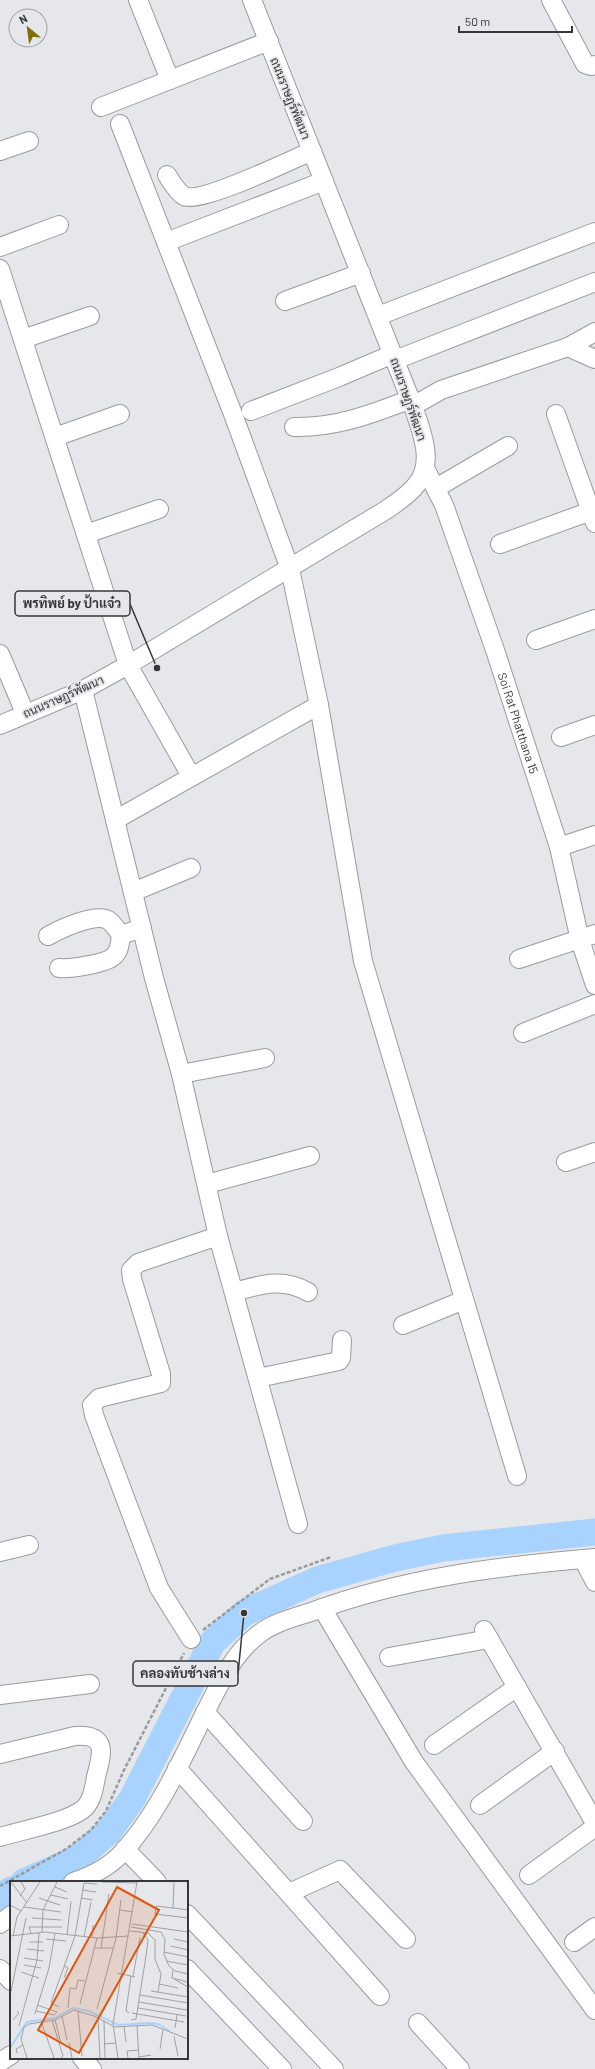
<svg xmlns="http://www.w3.org/2000/svg" width="595" height="2069" viewBox="0 0 595 2069" font-family="Barlow,Sarabun,sans-serif">
  <style>
    .lines { fill: none; stroke-linecap: round; stroke-linejoin: round }
    .river { stroke: #a7d3fe; stroke-width: 27 }
    .minor-casing { stroke: #9a9b9e; stroke-width: 20 }
    .path { stroke: #9a9b9d; stroke-width: 2.5; stroke-dasharray: 4 2; stroke-linecap: butt }
    .minor { stroke: #fff; stroke-width: 18 }
    .labels { text-anchor: middle; dominant-baseline: central; stroke-width: 4; stroke-linejoin: round; paint-order: stroke }
    .street-label { font-size: 12px; fill: #373739; stroke: #e6e7ea }
    .inset-river { fill: none; stroke: #a7d3fe; stroke-width: 2 }
    .inset-road { fill: none; stroke: #a0a1a3; stroke-width: 1 }
    .view { fill: #df570e; fill-opacity: 0.15; stroke: #df570e; stroke-width: 2 }
    .inset-edge { fill: none; stroke: #373739; stroke-width: 2 }
    .leader { fill: none; stroke: #373739; stroke-width: 1.5 }
    .callout-dot { fill: #373739; stroke: #e6e7ea; stroke-width: 1.5 }
    .callout { fill: #e6e7ea; stroke: #373739; stroke-width: 1.5 }
    .callout-label { font-size: 13px; text-anchor: middle; font-weight: bold; fill: #373739 }
  </style>
  <rect width="100%" height="100%" fill="#e6e7ea"/>
  <g class="lines">
    <g class="river">
      <path d="M24 1882 77 1859 109 1831 132 1799 212 1643 244 1613 317 1580 395 1558 443 1548 595 1532"/>
      <path d="M0 1897 11 1890"/>
    </g>
    <g class="minor-casing">
      <g id="minor">
        <path d="M138 0 170 80"/>
        <path d="M551 0 585 64 591 66 595 65"/>
        <path d="M101 107 269 41"/>
        <path d="M120 124 233 414 290 569 319 705 363 961 517 1476"/>
        <path d="M0 151 29 141"/>
        <path d="M167 175C171 181 177 192 184 196 201 204 291 160 312 151"/>
        <path d="M166 242 324 181"/>
        <path d="M0 247 59 225"/>
        <path d="M0 269 128 665 191 776"/>
        <path d="M285 301 361 273"/>
        <path d="M378 316 595 232"/>
        <path d="M23 339 90 316"/>
        <path d="M568 347 595 359"/>
        <path d="M395 360 595 282"/>
        <path d="M413 406 441 390 568 347 595 332"/>
        <path d="M251 411 339 377 393 354"/>
        <path d="M556 414 595 523"/>
        <path d="M294 427C336 428 372 414 411 399"/>
        <path d="M55 437 120 414"/>
        <path id="s1" d="M425 468 444 505 495 650 559 847 580 940 595 985"/>
        <path d="M436 488 508 446"/>
        <path d="M86 534 159 509"/>
        <path d="M500 544 591 511"/>
        <path d="M536 640 595 619"/>
        <path d="M0 654 25 713"/>
        <path d="M83 690 154 978 181 1074 218 1236 298 1524"/>
        <path d="M0 725 83 690 128 665 386 510C396 503 409 495 417 484 435 462 421 430 413 406L252 0"/>
        <path d="M561 737 595 725"/>
        <path d="M115 820 319 705"/>
        <path d="M559 847 595 835"/>
        <path d="M133 892 191 868"/>
        <path d="M48 936C60 929 95 913 108 920 114 924 117 930 121 935"/>
        <path d="M519 959 595 934"/>
        <path d="M59 968C70 969 106 964 114 956 120 950 120 942 121 935L142 928"/>
        <path d="M523 1033 595 1004"/>
        <path d="M181 1074 265 1058"/>
        <path d="M566 1162 595 1152"/>
        <path d="M207 1184 310 1156"/>
        <path d="M234 1292C260 1285 282 1277 308 1292"/>
        <path d="M403 1325 464 1300"/>
        <path d="M258 1378 339 1361 341 1358 342 1340"/>
        <path d="M0 1552 29 1545"/>
        <path d="M583 1559 595 1582"/>
        <path d="M322 1608 414 1762 595 2010"/>
        <path d="M484 1630 595 1823"/>
        <path d="M191 1639 159 1588 94 1415 92 1405 99 1398 161 1383V1374L132 1279 131 1270 138 1263 218 1236"/>
        <path d="M389 1657 489 1639"/>
        <path d="M0 1695 90 1684"/>
        <path d="M205 1712 303 1821"/>
        <path d="M434 1745 517 1687"/>
        <path d="M0 1754 75 1736C109 1734 102 1754 96 1777 94 1788 92 1803 82 1810 64 1823 22 1830 0 1837"/>
        <path d="M177 1768 380 1996"/>
        <path d="M480 1805 555 1751"/>
        <path d="M125 1849 157 1882"/>
        <path d="M529 1875 595 1827"/>
        <path d="M73 1882C91 1876 108 1868 121 1854 160 1813 184 1754 209 1705 222 1679 235 1652 259 1634 274 1622 296 1617 314 1611 404 1578 499 1566 595 1558"/>
        <path d="M289 1893 340 1870 406 1939"/>
        <path d="M187 1914 334 2069"/>
        <path d="M0 1924 11 1915"/>
        <path d="M574 1942 595 1927"/>
        <path d="M0 1969 11 1981"/>
        <path d="M187 1969 282 2069"/>
        <path d="M418 2023 460 2069"/>
        <path d="M82 2058 92 2069"/>
        <path d="M0 2062 11 2055"/>
      </g>
    </g>
    <g class="path">
      <path d="M203 1630 270 1579 331 1557"/>
      <path d="M0 1886 66 1849 91 1830 106 1811 124 1770 184 1653"/>
    </g>
    <use href="#minor" class="minor"/>
  </g>
  <g class="labels">
    <g class="street-label">
      <text transform="translate(291 98) rotate(68)">ถนนราษฏร์พัฒนา</text>
      <text transform="translate(409 399) rotate(71)">ถนนราษฏร์พัฒนา</text>
      <text transform="translate(63 696) rotate(-24)">ถนนราษฏร์พัฒนา</text>
      <text stroke="none"><textPath href="#s1" startOffset="272">Soi Rat Phatthana 15</textPath></text>
    </g>
  </g>
  <g transform="translate(10 1881)">
    <rect width="178" height="178" fill="#e6e7ea"/>
    <path class="inset-river" d="M0 167 17 141 45 137 63 127 79 130 108 144 139 142 148 143 160 150"/>
    <path class="inset-road" d="M1 1 17 22M92 1 127 2M164 1 163 27 178 29M45 6 57 11M72 9 86 11M41 14 58 18M10 15 15 8 11 1M29 17 50 24M71 17 83 19M0 24 11 30M14 26 51 31M163 27 146 25 145 33 178 37M110 29 123 31M22 37 51 39M122 43 178 51M121 46 151 51 155 58 154 73 159 85 165 90 178 93M120 50 138 52 145 59V78L151 93 148 111M32 51 33 29 47 1M21 53 19 46H52M57 54 61 20M0 55 35 51 87 57 119 55M3 55 7 36 30 1M65 55 74 2 87 3M74 56 81 21M82 56 83 44M36 58 56 60M164 58 178 61M19 61H33M161 65 178 69M84 67H103M91 67 99 13M17 68 34 70M154 71 178 76M14 77 33 80M156 80 178 84M14 84 31 87M163 89 162 97 178 101M11 91 29 97M107 92 125 96M123 95 130 56M54 97 58 87 54 85M164 98 178 106M149 103 168 107M141 110 178 116M130 114 178 122M0 115 16 37M129 121 177 129M70 123 87 57M49 126 41 122 65 55M58 127 60 107 66 108 68 99 75 100M128 127 176 135M87 128 106 57 111 19M26 130 44 134 47 131 27 124M68 130 72 175M119 132 116 130 121 95M122 132 174 141M25 133 39 87 45 52M52 135 57 159M88 136 90 177M3 139 9 132 7 130M42 139 53 175 51 177M45 139 51 162M121 139 126 138 136 75 138 59 133 52M31 140 44 177M94 140 95 177M9 145 27 79 29 52M127 145 129 177M104 146 142 144 178 158M114 146 116 161M165 147 167 134M164 155 168 175M59 162 62 177M94 163 106 162M150 168 153 148M7 172 6 168 13 164M129 176 141 174M17 177 11 158 14 146 19 143 45 139 64 129 84 135 103 145M108 177 103 143 127 1M118 177 117 170 128 169"/>
    <path class="view" d="M107 6 149 29 69 172 28 149Z"/>
    <rect width="178" height="178" class="inset-edge"/>
  </g>
  <path class="leader" d="M157 668L130 604M244 1613L238 1674"/>
  <g class="callout-dot">
    <circle cx="157" cy="668" r="4"/>
    <circle cx="244" cy="1613" r="4"/>
  </g>
  <g class="callout">
    <rect x="15" y="591" width="115" height="25" rx="4"/>
    <rect x="133" y="1661" width="105" height="25" rx="4"/>
  </g>
  <g class="callout-label">
    <text x="72" y="608">พรทิพย์ by ป้าแจ๋ว</text>
    <text x="185" y="1678">คลองทับช้างล่าง</text>
  </g>
  <g transform="translate(28 28) rotate(331)"><circle r="19" fill="#e6e7ea" stroke="#a0a1a3"/>
  <path d="M0-3L7 15L0 10L-7 15Z" fill="#826e0b"/>
  <text y="-6" font-size="11" font-weight="bold" text-anchor="middle" fill="#373739">N</text>
  </g>
  <path d="M459 26v6h113v-6" fill="none" stroke="#373739" stroke-width="2"/>
  <text x="465" y="26" font-size="12" fill="#373739" stroke="#e6e7ea" stroke-width="3" paint-order="stroke">50 m</text>
</svg>
